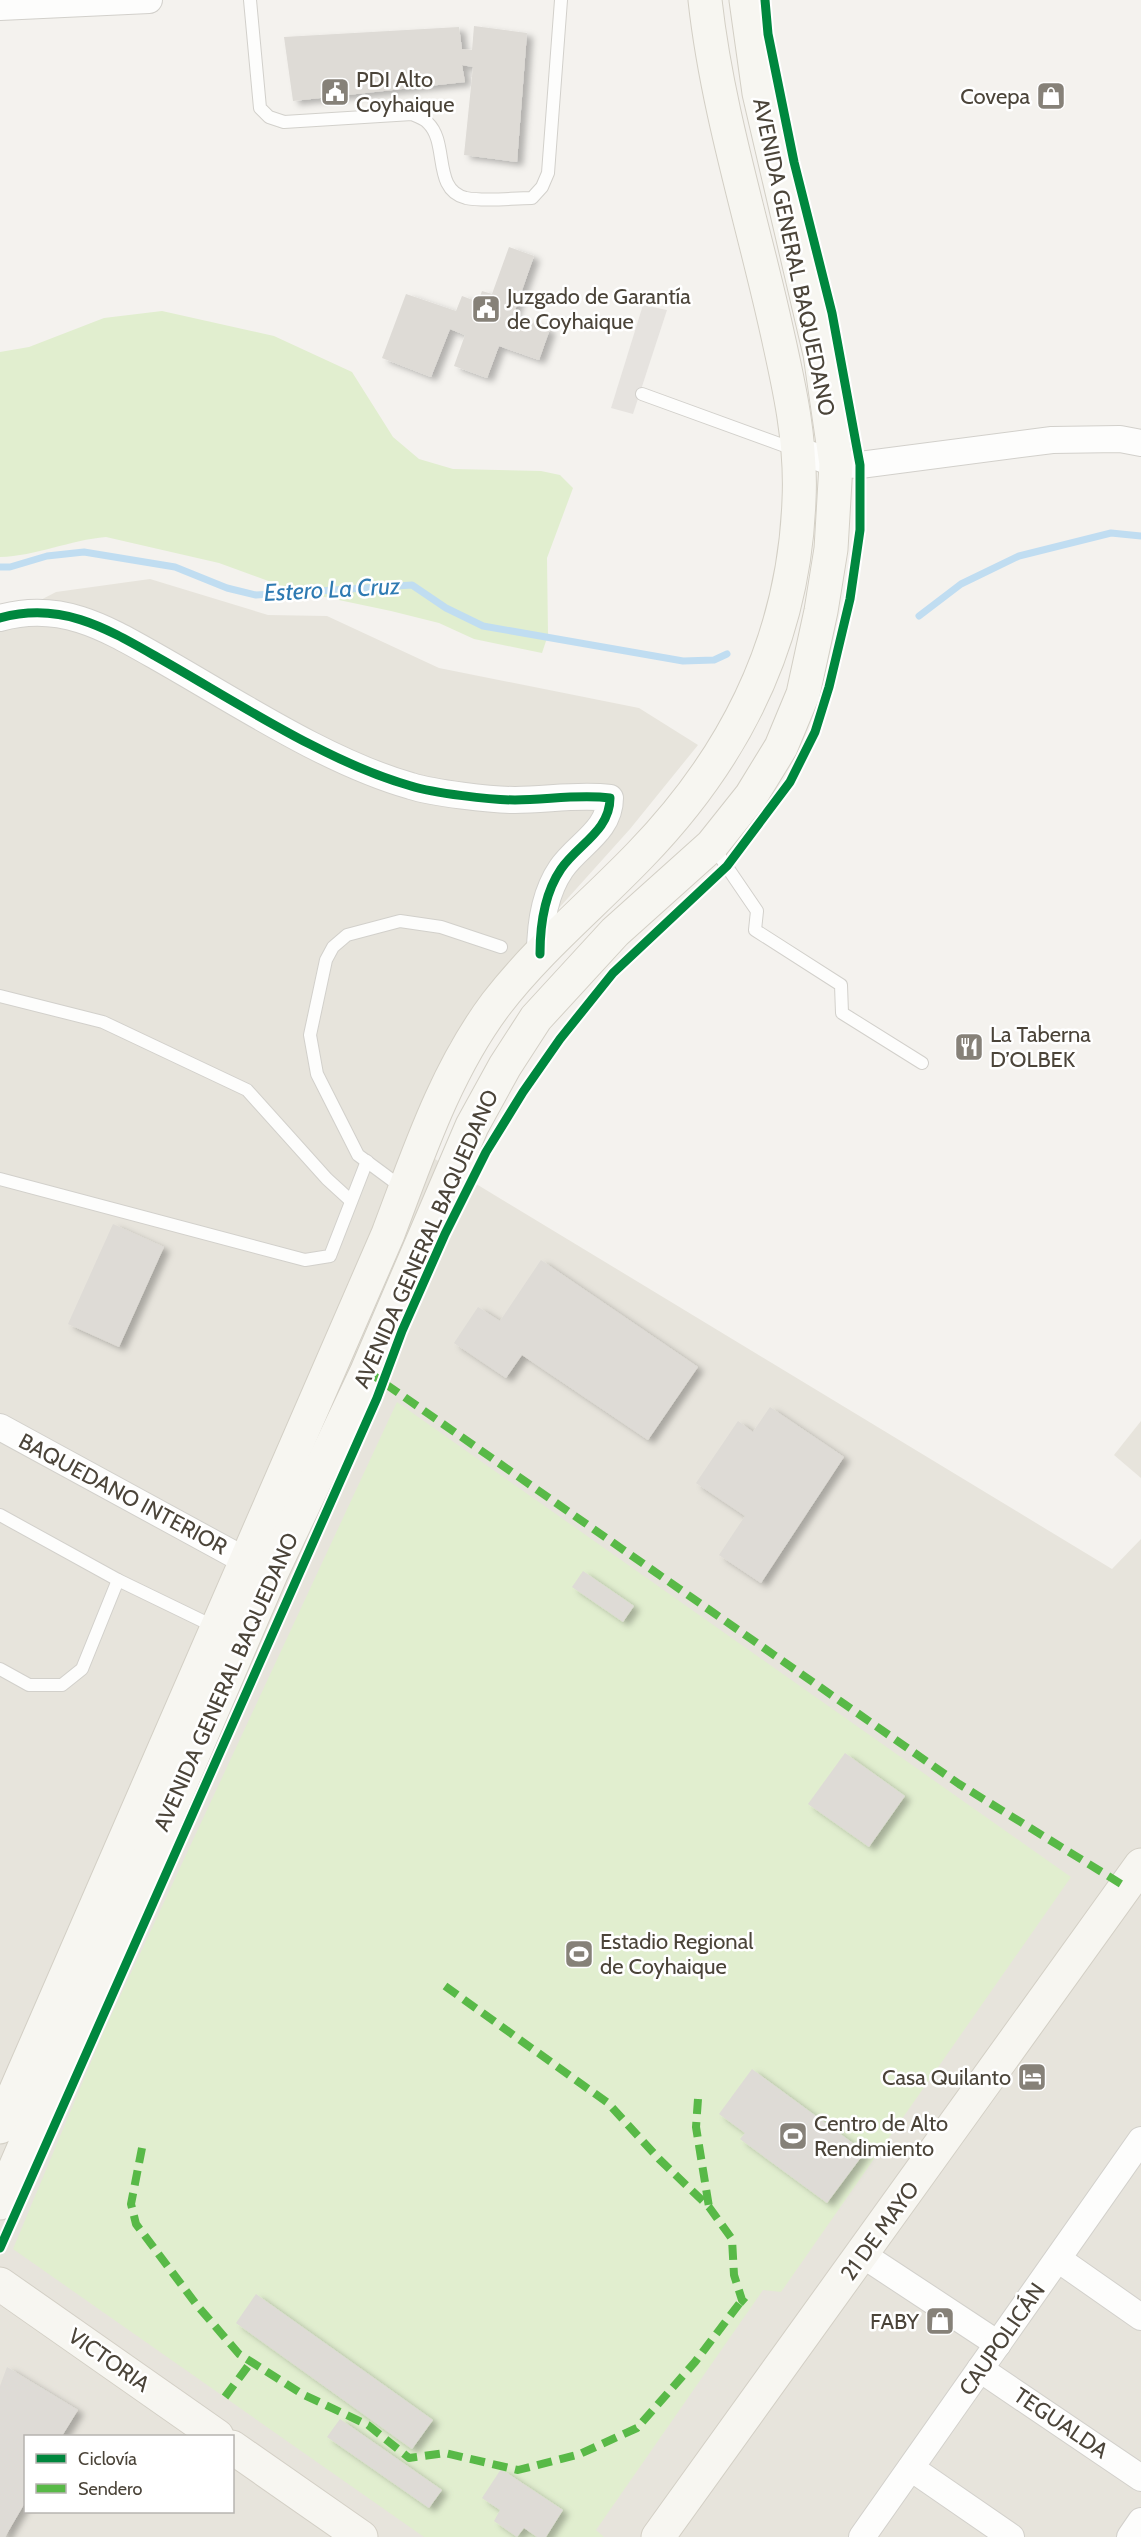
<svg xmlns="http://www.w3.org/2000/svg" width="1141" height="2537" viewBox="0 0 1141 2537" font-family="Cabin,sans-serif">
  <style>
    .residential { fill: #e7e4dc; fill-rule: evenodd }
    .green { fill: #e1eecf }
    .parking { fill: #e6e3df }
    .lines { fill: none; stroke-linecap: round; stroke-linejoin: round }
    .stream { stroke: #c0ddf1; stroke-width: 7 }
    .building { fill: #dedbd6; filter: url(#shadow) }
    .lane-casing { stroke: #d2d0cb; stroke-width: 14 }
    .street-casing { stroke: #d2d0cb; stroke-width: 28 }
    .secondary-casing { stroke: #d3cfc5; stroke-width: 35 }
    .lane { stroke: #fdfdfc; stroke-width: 12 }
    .street { stroke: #fdfdfc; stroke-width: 26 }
    .secondary { stroke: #f7f6f1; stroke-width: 33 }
    .quiet { stroke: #58b947; stroke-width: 8; stroke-dasharray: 15 8; stroke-linecap: butt }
    .cycleway-casing { stroke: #fff; stroke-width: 13 }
    .cycleway { stroke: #00873e; stroke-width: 9 }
    .labels { text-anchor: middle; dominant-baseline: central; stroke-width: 5; stroke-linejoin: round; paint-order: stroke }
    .poi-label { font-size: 22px; fill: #4b4439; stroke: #fff; text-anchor: start }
    .street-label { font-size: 22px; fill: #4b4439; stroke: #fff }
    .water-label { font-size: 24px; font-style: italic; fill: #2e7ab2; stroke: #fff }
  </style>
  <defs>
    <filter id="shadow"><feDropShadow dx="6" dy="4" stdDeviation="3" flood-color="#0004"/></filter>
  </defs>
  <rect width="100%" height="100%" fill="#f4f2ee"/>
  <g class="residential">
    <path d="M150 579 268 615 327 616 439 668 639 708 698 745 630 829 506 967 450 1043 407 1142 1112 1569 1141 1539V2537H0V621L56 592ZM26 2436H232V2512H26Z"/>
    <path d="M1141 1421V1478L1114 1455Z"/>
  </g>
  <g class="green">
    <path d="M162 311 274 336 352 372 393 437 419 459 453 469 541 471 560 475 573 488 547 558 548 635 542 653 474 639 439 623 391 611 296 591 219 563 106 537C70 540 36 556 0 557V352L29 347 104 318Z"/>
    <path d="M397 1402 1071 1877 781 2292 763 2290 596 2530 604 2537H424L13 2249 104 2031Z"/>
  </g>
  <path class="parking" d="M643 305 667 310 633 414 611 408Z"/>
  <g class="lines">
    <g class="stream">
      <path d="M0 567H10L47 556 84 552 175 567 227 588 256 595 412 585 446 608 483 626 683 661 714 660 727 654"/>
      <path d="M919 616 961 584 1019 556 1111 533 1141 536"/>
    </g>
  </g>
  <g class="building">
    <path d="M474 26 527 33 517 162 464 155 473 67 462 65 465 82 293 101 284 37 459 27 462 49 472 50Z"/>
    <path d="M509 247 534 256 513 316 550 329 539 360 499 346 487 378 454 366 465 335 450 329 431 377 382 358 406 294 456 311 462 296 478 302 482 291 492 294Z"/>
    <path d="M113 1224 164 1247 119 1347 68 1324Z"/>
    <path d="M541 1260 698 1367 648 1440 522 1355 506 1378 454 1343 478 1307 500 1321Z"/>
    <path d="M770 1407 844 1457 761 1583 719 1555 745 1516 696 1483 738 1421 753 1432Z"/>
    <path d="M583 1571 634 1606 623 1622 572 1587Z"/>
    <path d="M845 1753 905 1796 869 1847 808 1804Z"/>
    <path d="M752 2069 865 2152 827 2203 740 2139 745 2133 719 2114Z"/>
    <path d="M256 2294 433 2420 412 2449 236 2323Z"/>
    <path d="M7 2367 78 2410 62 2436H26V2501L5 2537H0V2386Z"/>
    <path d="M340 2419 442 2490 429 2508 327 2437Z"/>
    <path d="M501 2469 563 2510 546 2537H537L524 2528 517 2537 494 2521 500 2510 482 2498Z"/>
  </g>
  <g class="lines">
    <g class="lane-casing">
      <g id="lane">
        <path d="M250 0 260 108 269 117 284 122 412 114C417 116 425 119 428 123 449 143 432 190 466 198 486 202 512 198 532 198L542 187 548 173 561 0"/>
        <path d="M642 394 796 450"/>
        <path d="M712 845 757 911 755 930 841 985 842 1013 922 1063"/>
        <path d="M0 996 103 1022 247 1090 327 1179 350 1200"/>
        <path d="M0 1179 305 1260 330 1256 367 1161"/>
        <path d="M404 1189 358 1155 317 1074 310 1035 326 960 333 947 347 935 400 921 441 927 501 947"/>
        <path d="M0 1515 118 1580 215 1627"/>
        <path d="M0 1669 29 1685H62L82 1669 118 1580"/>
      </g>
    </g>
    <g class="street-casing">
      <g id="street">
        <path d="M0 7 149 0"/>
        <path d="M798 450 836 464 860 465 1052 440 1120 439 1141 443"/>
        <path d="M0 618C61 601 106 628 157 657 235 701 326 762 411 786 433 793 491 800 515 800 547 800 578 794 610 798 610 831 577 845 561 869 544 894 540 925 540 954"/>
        <path d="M0 1427 246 1561"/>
        <path d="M863 2255 998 2344"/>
        <path d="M1058 2259 1141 2317"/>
        <path d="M980 2369 1141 2478"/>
        <path d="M911 2468 1011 2537"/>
        <path d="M862 2537 1141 2140"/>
        <path d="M1130 2537 1141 2521"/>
      </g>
    </g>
    <g class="secondary-casing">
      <g id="secondary">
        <path d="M0 2127 388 1234C418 1155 445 1072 496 1004 538 949 592 905 640 855 735 757 794 639 799 500 802 440 788 381 775 323 751 216 717 109 705 0"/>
        <path d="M0 2203 271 1574 367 1371 472 1126 505 1066 536 1018 615 932 712 845 751 796 781 747 803 694 821 611 831 549 836 464 820 354 759 93 746 0"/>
        <path d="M0 2284 217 2436"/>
        <path d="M232 2447 361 2537"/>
        <path d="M658 2537 1141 1865"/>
      </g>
    </g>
    <use href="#lane" class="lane"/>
    <use href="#street" class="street"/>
    <use href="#secondary" class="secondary"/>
    <g class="quiet">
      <path d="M367 1371 959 1784 1126 1887"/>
      <path d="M445 1986 608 2103 659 2159 709 2207 732 2239 734 2275 742 2300 751 2308"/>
      <path d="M698 2099 696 2127 709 2207"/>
      <path d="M142 2148 131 2204 136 2224 196 2304 239 2354 302 2394 368 2425 409 2458 445 2453 518 2470 580 2454 637 2428 695 2362 742 2300"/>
      <path d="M225 2397 251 2362"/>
    </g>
    <g class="cycleway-casing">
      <g id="cycleway">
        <path d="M0 618C61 601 106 628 157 657 235 701 326 762 411 786 433 793 491 800 515 800 547 800 578 794 610 798 610 831 577 845 561 869 544 894 540 925 540 954"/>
        <path d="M0 2248 377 1398 402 1331 445 1234 486 1152 523 1092 560 1039 613 973 727 866 790 782 815 732 829 687 850 599 860 530V465L832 313 794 162 768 34 765 0"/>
      </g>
    </g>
    <use href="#cycleway" class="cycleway"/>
  </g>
  <defs>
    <g id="civic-square" transform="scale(1.5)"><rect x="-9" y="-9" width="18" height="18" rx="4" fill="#868178" stroke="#fff"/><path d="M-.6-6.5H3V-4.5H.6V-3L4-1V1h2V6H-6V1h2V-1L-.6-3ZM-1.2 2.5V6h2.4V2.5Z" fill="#fff"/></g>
    <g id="shop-square" transform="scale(1.5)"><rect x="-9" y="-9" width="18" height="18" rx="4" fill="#868178" stroke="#fff"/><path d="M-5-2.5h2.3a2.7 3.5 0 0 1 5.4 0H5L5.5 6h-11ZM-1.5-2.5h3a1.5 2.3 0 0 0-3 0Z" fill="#fff"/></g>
    <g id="restaurant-square" transform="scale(1.5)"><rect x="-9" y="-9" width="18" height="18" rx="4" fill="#868178" stroke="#fff"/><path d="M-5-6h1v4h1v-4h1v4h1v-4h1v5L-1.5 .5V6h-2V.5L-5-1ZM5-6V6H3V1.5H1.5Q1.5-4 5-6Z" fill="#fff"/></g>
    <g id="stadium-square" transform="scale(1.5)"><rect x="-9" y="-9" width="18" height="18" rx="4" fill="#868178" stroke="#fff"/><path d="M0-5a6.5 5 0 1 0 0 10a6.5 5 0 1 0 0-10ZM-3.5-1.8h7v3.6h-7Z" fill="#fff"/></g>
    <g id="hotel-square" transform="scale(1.5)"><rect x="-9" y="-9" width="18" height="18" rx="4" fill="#868178" stroke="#fff"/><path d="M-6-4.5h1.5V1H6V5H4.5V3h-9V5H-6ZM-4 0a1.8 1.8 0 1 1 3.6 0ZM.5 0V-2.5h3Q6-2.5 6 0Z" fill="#fff"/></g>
  </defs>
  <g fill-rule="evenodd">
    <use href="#civic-square" x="335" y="92"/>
    <use href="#shop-square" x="1051" y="96"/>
    <use href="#civic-square" x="486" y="309"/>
    <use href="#restaurant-square" x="969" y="1047"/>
    <use href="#stadium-square" x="579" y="1954"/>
    <use href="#hotel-square" x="1032" y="2077"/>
    <use href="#stadium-square" x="793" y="2136"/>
    <use href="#shop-square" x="940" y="2321"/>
  </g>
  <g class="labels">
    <g class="poi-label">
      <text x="356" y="79">PDI Alto<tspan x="356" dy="25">Coyhaique</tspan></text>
      <text x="1030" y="96" text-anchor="end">Covepa</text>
      <text x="507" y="296">Juzgado de Garantía<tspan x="507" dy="25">de Coyhaique</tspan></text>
      <text x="990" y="1034">La Taberna<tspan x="990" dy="25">D’OLBEK</tspan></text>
      <text x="600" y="1941">Estadio Regional<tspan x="600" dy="25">de Coyhaique</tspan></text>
      <text x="1011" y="2077" text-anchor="end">Casa Quilanto</text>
      <text x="814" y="2123">Centro de Alto<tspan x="814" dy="25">Rendimiento</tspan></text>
      <text x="919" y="2321" text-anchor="end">FABY</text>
    </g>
    <g class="street-label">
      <text transform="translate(794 257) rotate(78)">AVENIDA GENERAL BAQUEDANO</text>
      <text transform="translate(426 1239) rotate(-66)">AVENIDA GENERAL BAQUEDANO</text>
      <text transform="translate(123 1494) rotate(28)">BAQUEDANO INTERIOR</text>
      <text transform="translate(226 1682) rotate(-66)">AVENIDA GENERAL BAQUEDANO</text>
      <text transform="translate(880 2231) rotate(-54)">21 DE MAYO</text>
      <text transform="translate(1002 2339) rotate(-55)">CAUPOLICÁN</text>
      <text transform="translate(109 2360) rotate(35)">VICTORIA</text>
      <text transform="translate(1061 2423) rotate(34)">TEGUALDA</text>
    </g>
    <g class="water-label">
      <text transform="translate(332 589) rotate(-3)">Estero La Cruz</text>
    </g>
  </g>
  <rect x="24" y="2435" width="210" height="78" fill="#ffffff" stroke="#b7b4b0" stroke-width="1.5"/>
  <rect x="36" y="2454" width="30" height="9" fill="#00873e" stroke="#b7b4b0" stroke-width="1.5"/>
  <text x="78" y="2465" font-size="18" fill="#4b4439">Ciclovía</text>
  <rect x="36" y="2484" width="30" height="9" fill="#58b947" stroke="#b7b4b0" stroke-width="1.5"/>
  <text x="78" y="2495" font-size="18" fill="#4b4439">Sendero</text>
</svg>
